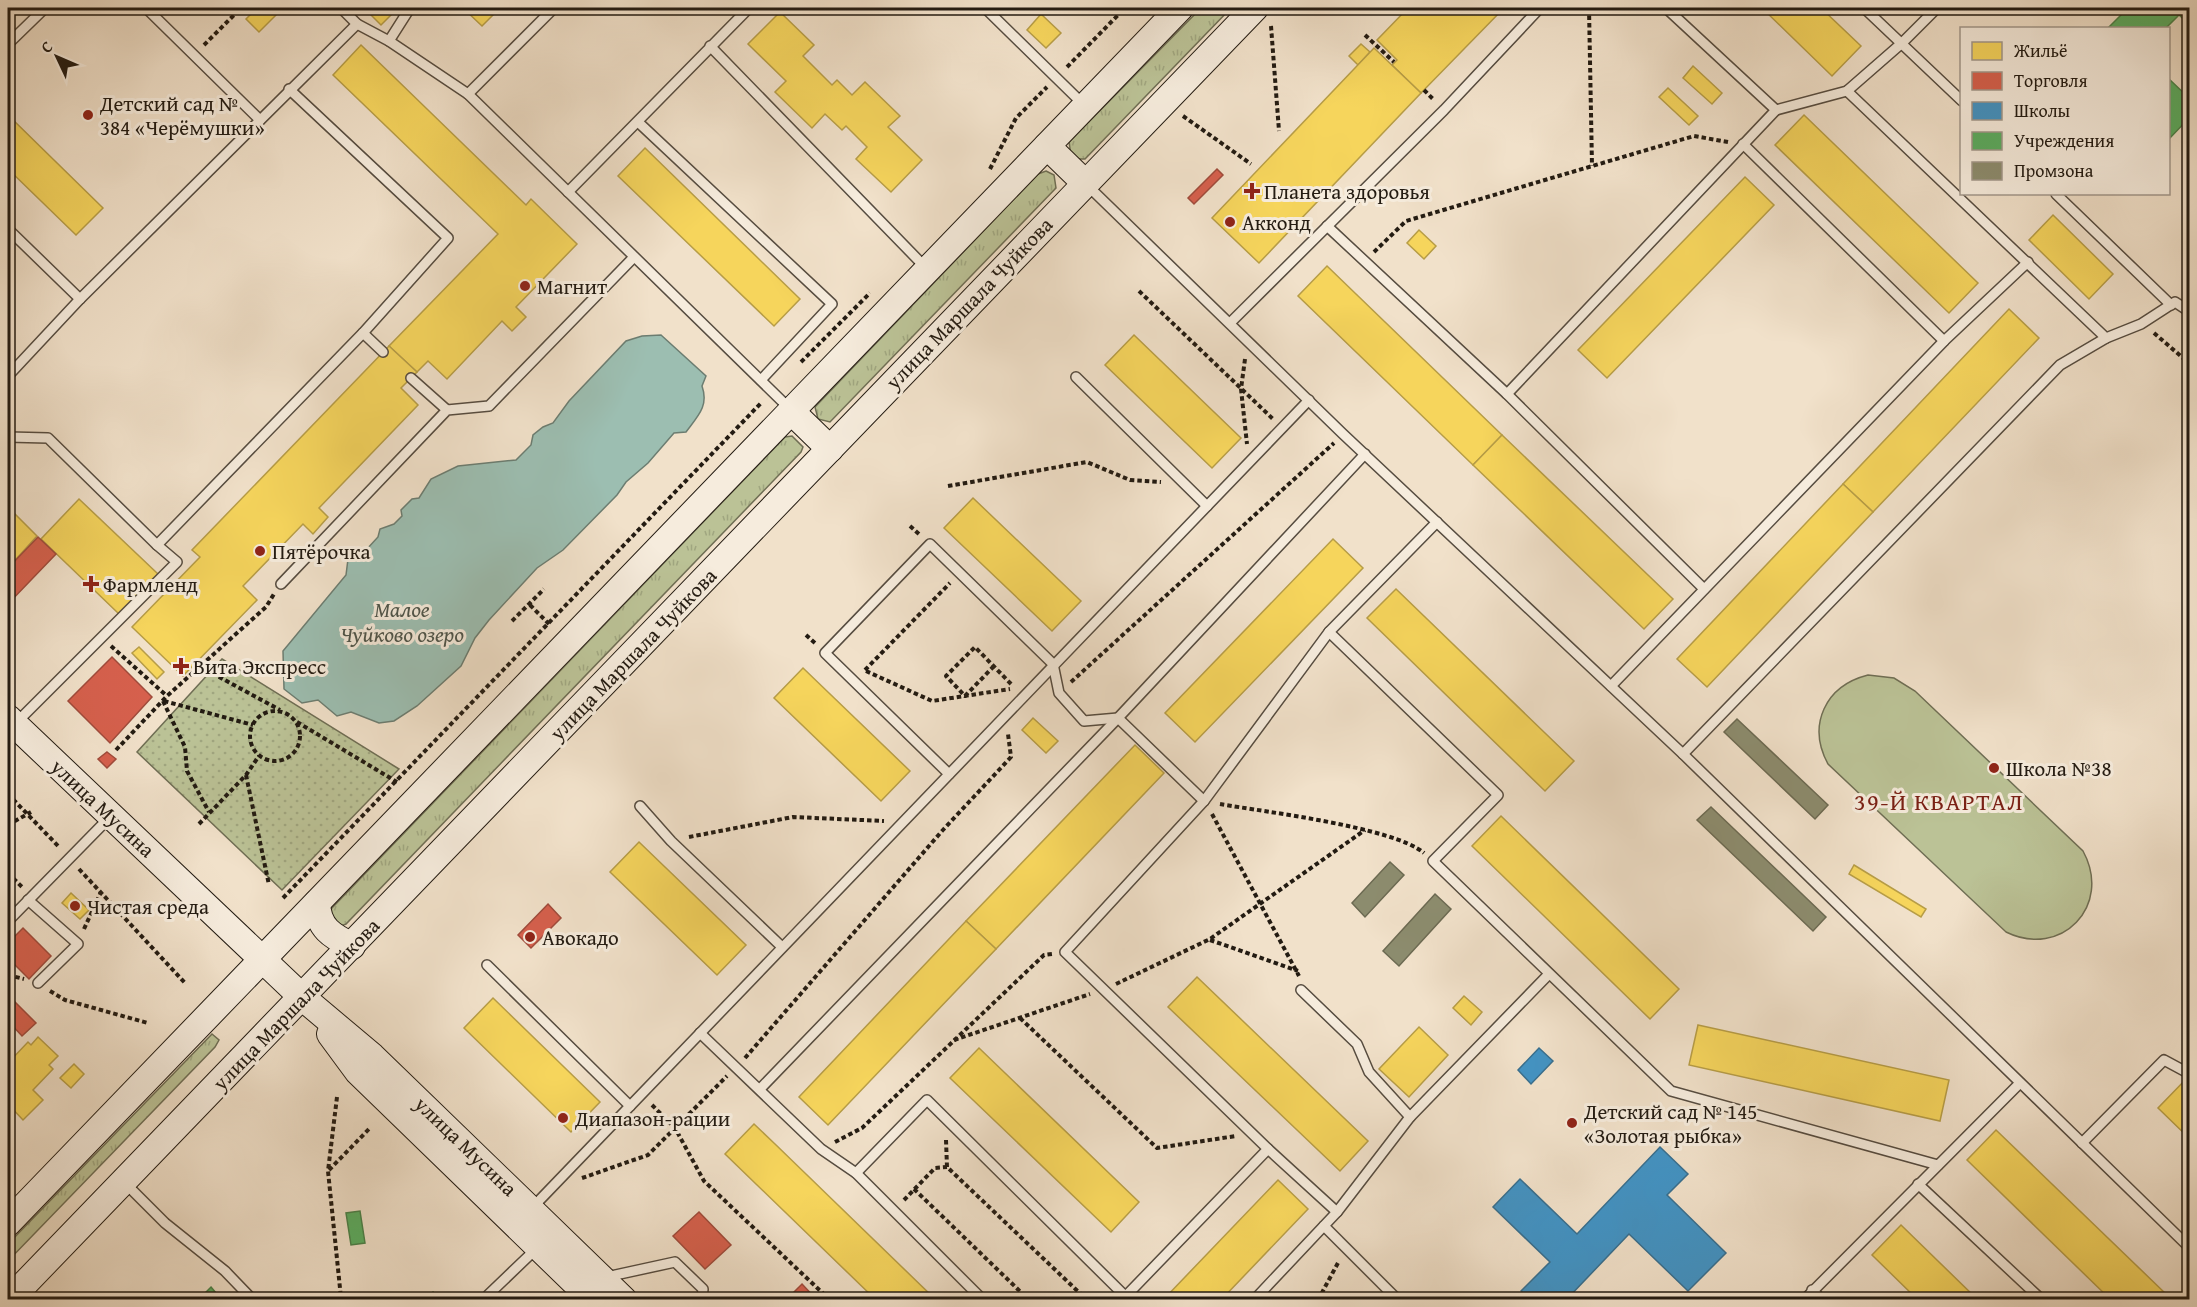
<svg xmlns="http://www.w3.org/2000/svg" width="2197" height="1307" viewBox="0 0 2197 1307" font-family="'Gentium Book Plus',serif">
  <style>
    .grass { fill: url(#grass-tufts); stroke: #6f6e54; stroke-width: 1.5 }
    .park { fill: url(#park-dots); stroke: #6f6e54; stroke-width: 1.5 }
    .garden { fill: #bbc296; stroke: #6f6e54; stroke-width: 1.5 }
    .water { fill: #9cbeb1; stroke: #6c7d71; stroke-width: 1.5 }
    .homes { fill: #f6d55c; stroke: #b79d46; stroke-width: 1.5 }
    .shops { fill: #d6604d; stroke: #a04b3b; stroke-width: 1.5 }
    .schools { fill: #4393c3; stroke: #396f8e; stroke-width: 1.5 }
    .public { fill: #5aae61; stroke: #4a8249; stroke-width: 1.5 }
    .industry { fill: #8c8c6e; stroke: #6c6a52; stroke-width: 1.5 }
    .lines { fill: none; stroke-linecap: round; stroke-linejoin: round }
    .lane-casing { stroke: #564c40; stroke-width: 12 }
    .secondary-casing { stroke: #231b12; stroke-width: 28 }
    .path { stroke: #231b12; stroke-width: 4; stroke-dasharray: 4.5 3; stroke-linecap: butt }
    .lane { stroke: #f6ecdd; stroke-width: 9 }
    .secondary { stroke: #f6ecdd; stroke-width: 26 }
    .poi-dot { fill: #8f2418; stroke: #f6ecdd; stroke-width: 2 }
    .labels { text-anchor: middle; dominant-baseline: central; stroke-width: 6; stroke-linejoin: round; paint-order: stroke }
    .poi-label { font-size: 21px; fill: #231b12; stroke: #f6ecdd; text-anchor: start }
    .street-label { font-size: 21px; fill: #231b12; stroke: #f6ecdd }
    .water-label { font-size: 22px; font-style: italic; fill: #4d544a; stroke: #f6ecdd }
    .quarter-label { font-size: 24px; letter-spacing: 1.5px; fill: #7a1f14; stroke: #f6ecdd }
  </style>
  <defs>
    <pattern id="grass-tufts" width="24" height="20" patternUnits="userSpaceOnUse" patternTransform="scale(1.5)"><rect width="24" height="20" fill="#bbc296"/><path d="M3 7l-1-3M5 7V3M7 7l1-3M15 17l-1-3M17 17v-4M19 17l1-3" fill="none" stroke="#a0a680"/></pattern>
    <pattern id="park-dots" width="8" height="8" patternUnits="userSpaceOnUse" patternTransform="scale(1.5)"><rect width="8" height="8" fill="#bbc296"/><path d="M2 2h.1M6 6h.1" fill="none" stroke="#a0a680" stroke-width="1.8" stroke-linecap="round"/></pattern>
  </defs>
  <rect width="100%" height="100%" fill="#f1e1ca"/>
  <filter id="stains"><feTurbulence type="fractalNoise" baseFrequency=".00333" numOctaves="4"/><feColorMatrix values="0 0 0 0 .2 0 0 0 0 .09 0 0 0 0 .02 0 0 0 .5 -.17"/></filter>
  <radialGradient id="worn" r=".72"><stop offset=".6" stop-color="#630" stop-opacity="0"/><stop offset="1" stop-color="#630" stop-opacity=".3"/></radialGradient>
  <g class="grass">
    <path d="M1201 8H1231L1085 159H1077L1071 155 1069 142Z"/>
    <path d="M1046 171 1054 175 1056 188 830 422 818 419 815 407 1038 174Z"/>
    <path d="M792 436 803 447 801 452 346 924 341 926 329 916 331 909 785 437Z"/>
    <path d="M212 1034 219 1040 215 1047 8 1261V1244Z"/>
  </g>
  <path class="park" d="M222 659 399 769 282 890 137 752Z"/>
  <path class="garden" d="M1868 675 1894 678 1915 691 2083 851C2113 906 2061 959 2006 932L1828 764C1807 725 1825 686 1868 675Z"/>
  <path class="water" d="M661 335 706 376 702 386C709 406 698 416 686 432L674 433 648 463 626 482 617 495 563 550 537 568 489 620 475 638 461 666 417 706 394 721 379 723 351 712 337 716 318 700 302 703 284 689 283 651 346 575 348 559 356 551 366 550 378 537 380 529 394 524 402 516 401 510 412 499 419 498 431 479 458 466 516 460 531 445 533 435 543 427 553 423 569 401 626 341 642 336Z"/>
  <g class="homes">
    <path d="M257 8H283L259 32 246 19Z"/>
    <path d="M364 8H398L381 25Z"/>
    <path d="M463 8H500L482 26Z"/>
    <path d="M1082 8H1105L1095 14 1084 12Z"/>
    <path d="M1408 8H1504L1421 93 1392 65 1397 60 1377 40Z"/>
    <path d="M1762 8H1821L1861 46 1832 76Z"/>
    <path d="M780 12 814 45 803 56 832 85 837 80 852 95 865 82 900 116 888 127 922 160 891 192 856 159 867 147 846 126 842 130 825 114 812 128 775 92 786 81 748 44Z"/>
    <path d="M1041 14 1061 33 1046 48 1027 30Z"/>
    <path d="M1361 44 1370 52 1358 65 1349 56Z"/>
    <path d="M361 45 526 205 531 199 577 244 516 307 526 317 512 331 502 321 447 379 428 361 417 372 389 346 498 234 333 75Z"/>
    <path d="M1374 48 1421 93 1259 263 1212 218Z"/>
    <path d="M1693 66 1722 93 1712 104 1683 78Z"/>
    <path d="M1668 88 1698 116 1689 125 1659 97Z"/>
    <path d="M8 115 103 208 76 235 8 169Z"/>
    <path d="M1804 115 1978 283 1949 313 1775 145Z"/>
    <path d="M645 148 800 299 774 326 618 176Z"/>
    <path d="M1745 177 1774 205 1607 378 1578 350Z"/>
    <path d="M2053 215 2113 274 2089 299 2029 240Z"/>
    <path d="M1419 230 1436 246 1424 259 1407 243Z"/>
    <path d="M1327 266 1502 435 1473 465 1298 296Z"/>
    <path d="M2009 309 2039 338 1873 512 1843 484Z"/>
    <path d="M1134 335 1241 438 1212 468 1105 365Z"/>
    <path d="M389 346 417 372 401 388 418 405 319 508 328 517 313 534 303 524 243 586 257 600 183 676 132 627 200 557 192 550Z"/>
    <path d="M1502 435 1673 599 1644 629 1473 465Z"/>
    <path d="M1843 484 1873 512 1707 687 1677 659Z"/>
    <path d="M973 498 1081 601 1052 631 944 528Z"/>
    <path d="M79 499 158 574 119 614 41 539Z"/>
    <path d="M8 507 37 536 8 568Z"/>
    <path d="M1333 539 1363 568 1195 742 1165 713Z"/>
    <path d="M1396 589 1574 761 1545 791 1367 618Z"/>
    <path d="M139 647 164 672 157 679 132 653Z"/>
    <path d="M803 668 910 771 881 801 774 698Z"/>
    <path d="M1033 718 1058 741 1046 753 1022 730Z"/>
    <path d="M1135 745 1164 773 996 949 966 921Z"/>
    <path d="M1501 816 1679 989 1650 1019 1472 846Z"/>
    <path d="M639 842 746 945 717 975 610 872Z"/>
    <path d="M1854 865 1926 909 1921 917 1849 874Z"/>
    <path d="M71 893 89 910 80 919 62 903Z"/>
    <path d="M966 921 996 949 828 1125 799 1097Z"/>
    <path d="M1197 977 1368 1141 1340 1171 1168 1007Z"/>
    <path d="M1464 996 1482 1012 1471 1025 1453 1008Z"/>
    <path d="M493 998 600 1102 571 1132 464 1028Z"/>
    <path d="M1698 1025 1949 1080 1940 1121 1689 1065Z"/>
    <path d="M1419 1027 1448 1055 1409 1097 1379 1069Z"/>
    <path d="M38 1037 58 1056 49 1065 53 1069 33 1090 43 1100 23 1120 8 1104V1063L28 1042 31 1045Z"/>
    <path d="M979 1048 1139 1202 1111 1232 950 1078Z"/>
    <path d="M74 1064 84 1074 71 1088 60 1078Z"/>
    <path d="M2187 1078 2190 1081V1139L2158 1108Z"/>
    <path d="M754 1124 775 1144 936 1300H876L725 1154Z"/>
    <path d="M1996 1130 2166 1294 2161 1300H2111L1967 1160Z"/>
    <path d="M1278 1180 1308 1209 1221 1300H1163Z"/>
    <path d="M1901 1225 1978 1300H1918L1872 1255Z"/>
  </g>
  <g class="shops">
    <path d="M1217 169 1223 175 1194 204 1188 198Z"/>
    <path d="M38 537 56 554 8 604V568Z"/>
    <path d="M112 657 152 697 110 743 68 701Z"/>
    <path d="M107 752 116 759 107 768 98 759Z"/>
    <path d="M548 904 561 918 531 948 518 935Z"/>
    <path d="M23 928 51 956 29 979 8 958V943Z"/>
    <path d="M10 997 36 1023 22 1036 8 1021V999Z"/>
    <path d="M699 1212 731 1245 705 1269 673 1236Z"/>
    <path d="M802 1284 817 1300H786Z"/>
  </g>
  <g class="schools">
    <path d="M1539 1048 1553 1061 1531 1084 1518 1070Z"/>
    <path d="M1660 1147 1688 1174 1667 1195 1726 1253 1688 1291 1629 1234 1566 1300H1530L1521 1291 1550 1262 1493 1207 1520 1179 1577 1234Z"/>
  </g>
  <g class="public">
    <path d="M2128 8H2190V25L2179 15 2166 28H2108Z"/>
    <path d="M2168 78 2190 99V117L2170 138Z"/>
    <path d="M360 1211 365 1243 351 1245 346 1213Z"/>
    <path d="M211 1287 222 1300H198Z"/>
    <path d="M433 1292 439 1300H422Z"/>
  </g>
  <g class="industry">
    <path d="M1737 719 1828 805 1815 819 1724 732Z"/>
    <path d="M1711 807 1826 917 1813 931 1697 820Z"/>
    <path d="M1390 862 1404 875 1365 917 1352 903Z"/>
    <path d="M1435 894 1451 909 1399 966 1383 951Z"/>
  </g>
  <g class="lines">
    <g class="lane-casing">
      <g id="lane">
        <path d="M146 8 260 120"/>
        <path d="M341 8 357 24"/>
        <path d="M985 8 1084 105"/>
        <path d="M1864 8 1962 101"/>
        <path d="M389 41 410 8"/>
        <path d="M8 44 45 8"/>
        <path d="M710 46 926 268"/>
        <path d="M289 89 448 238 363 333"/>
        <path d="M1847 91 2106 338 2141 324 2175 302 2190 312"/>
        <path d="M468 94 554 8"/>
        <path d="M1776 110 1847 91 1902 43 1937 8"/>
        <path d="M638 122 832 304 761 380"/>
        <path d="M1743 144 1944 341"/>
        <path d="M1088 186 1343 434 1683 754 2190 1248"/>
        <path d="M568 192 749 8"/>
        <path d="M2056 194 2171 305"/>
        <path d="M1327 226 1507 394 1704 589"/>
        <path d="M8 229 80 299"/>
        <path d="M1230 323 1444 110 1540 8"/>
        <path d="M8 376 80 299 357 24 389 41 468 94 790 409"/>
        <path d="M1076 377 1207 506"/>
        <path d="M411 378 447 410"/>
        <path d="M1507 394 1776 110 1666 8"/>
        <path d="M8 437 48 438 157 545 363 333 383 352"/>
        <path d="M1437 522 1329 632 1498 795 1433 861 1671 1091 1938 1165"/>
        <path d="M281 584 447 410 489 406 634 257"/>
        <path d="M1329 632 1204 801 1065 952 1268 1149 1337 1212"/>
        <path d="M1611 686 1944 341 2028 262"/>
        <path d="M15 724 177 562 157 545"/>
        <path d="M1683 754 2060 365 2106 338"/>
        <path d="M949 774 825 653 930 544 1053 664 1059 693 1084 721 1118 718 1204 801"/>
        <path d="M640 806 671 841 782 947"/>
        <path d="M28 900 78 944 38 983"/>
        <path d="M8 921 109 818"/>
        <path d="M487 965 630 1106"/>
        <path d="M1301 990 1357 1044 1369 1072 1410 1117"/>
        <path d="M700 1033 821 1149 856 1173 983 1300"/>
        <path d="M760 1089 1118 718 1365 454"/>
        <path d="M2082 1143 2164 1060 2190 1074"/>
        <path d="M856 1173 927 1100 1125 1296"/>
        <path d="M125 1183 165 1223 225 1271 253 1300"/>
        <path d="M1918 1184 2042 1300"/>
        <path d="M532 1208 1309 400"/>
        <path d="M1324 1226 1398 1300"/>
        <path d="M606 1277 675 1262 703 1289 702 1300"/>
        <path d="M1812 1290 1822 1300"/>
        <path d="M488 1295 536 1249"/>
        <path d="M1122 1300 1268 1149"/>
        <path d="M1254 1300 1337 1212 1410 1117 1549 974"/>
        <path d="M1804 1300 2020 1083"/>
      </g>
    </g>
    <g class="secondary-casing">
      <g id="secondary">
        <path d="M1047 146 1085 183"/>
        <path d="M791 411 830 449"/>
        <path d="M8 718 303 998 372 1056 624 1300"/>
        <path d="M317 903C318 928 332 936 352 946"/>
        <path d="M330 1034 358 1072 593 1300"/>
        <path d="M8 1223 1180 8"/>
        <path d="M9 1300 1255 8"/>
      </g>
    </g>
    <g class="path">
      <path d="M1589 8 1592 166"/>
      <path d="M1271 26 1279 131"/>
      <path d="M1365 35 1394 62"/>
      <path d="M204 45 241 8"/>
      <path d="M1067 67 1125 8"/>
      <path d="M1424 90 1434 100"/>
      <path d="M1183 116 1251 164"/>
      <path d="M990 169 1016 118 1047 87"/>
      <path d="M1374 252 1406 221 1694 136 1728 142"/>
      <path d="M1139 291 1273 419"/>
      <path d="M2154 333 2190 364"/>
      <path d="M1245 359 1241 389 1247 444"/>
      <path d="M801 362 870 293"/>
      <path d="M948 486 1087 462 1130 480 1161 482"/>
      <path d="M910 526 920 535"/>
      <path d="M530 605 549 624"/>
      <path d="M512 621 544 589"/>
      <path d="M806 635 816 644"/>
      <path d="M111 646 167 696"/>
      <path d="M199 666 280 710"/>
      <path d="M994 666 965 696 946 676 975 647 1013 686"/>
      <path d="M865 670 950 583"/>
      <path d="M866 671 932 701 1010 689"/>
      <path d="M1071 682 1334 443"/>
      <path d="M163 701 185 747 187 771 209 812"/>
      <path d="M164 701 253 725"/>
      <circle cx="275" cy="736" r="25"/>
      <path d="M297 722 397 782"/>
      <path d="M116 750 167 696 266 607 274 594"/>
      <path d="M246 775 269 885"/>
      <path d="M8 794 60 848"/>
      <path d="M1220 804C1265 812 1393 827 1424 853"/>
      <path d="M1212 814 1299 976"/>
      <path d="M199 824 246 775 259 756"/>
      <path d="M8 825 31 812"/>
      <path d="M689 837 793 817 884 821"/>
      <path d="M79 869 185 983"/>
      <path d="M8 873 23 888"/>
      <path d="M283 898 762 402"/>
      <path d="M84 929 101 892"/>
      <path d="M1210 940 1298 971"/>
      <path d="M8 975 24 979"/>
      <path d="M1116 984 1210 939 1365 830"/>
      <path d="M50 991 65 1000 148 1023"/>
      <path d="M1020 1018 1157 1148 1236 1136"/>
      <path d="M954 1040 1090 994"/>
      <path d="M745 1058 942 831 1011 757 1008 734"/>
      <path d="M337 1097 328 1171 341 1298 348 1300"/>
      <path d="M652 1105 675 1128 704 1181 830 1300"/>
      <path d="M946 1140 947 1167 1087 1300"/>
      <path d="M835 1142 862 1128 1044 955 1052 954"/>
      <path d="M329 1170 370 1128"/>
      <path d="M582 1178 648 1155 727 1076"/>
      <path d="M914 1189 1029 1300"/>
      <path d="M904 1200 935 1168 947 1167"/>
      <path d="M1318 1300 1339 1261"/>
    </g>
    <use href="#lane" class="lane"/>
    <use href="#secondary" class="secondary"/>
  </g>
  <g class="poi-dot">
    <circle cx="88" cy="115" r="6"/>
    <path d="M1249 182h6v6h6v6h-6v6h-6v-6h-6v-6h6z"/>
    <circle cx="1230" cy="222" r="6"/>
    <circle cx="525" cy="286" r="6"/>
    <circle cx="260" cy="551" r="6"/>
    <path d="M88 575h6v6h6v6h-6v6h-6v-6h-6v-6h6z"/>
    <path d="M178 657h6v6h6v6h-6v6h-6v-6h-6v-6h6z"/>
    <circle cx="1994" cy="768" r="6"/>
    <circle cx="75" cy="906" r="6"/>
    <circle cx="530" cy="937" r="6"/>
    <circle cx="563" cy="1118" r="6"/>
    <circle cx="1572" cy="1123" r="6"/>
  </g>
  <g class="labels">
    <g class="poi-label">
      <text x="100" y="103">Детский сад №<tspan x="100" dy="24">384 «Черёмушки»</tspan></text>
      <text x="1264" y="191">Планета здоровья</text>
      <text x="1242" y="222">Акконд</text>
      <text x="537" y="286">Магнит</text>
      <text x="272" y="551">Пятёрочка</text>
      <text x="103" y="584">Фармленд</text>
      <text x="193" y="666">Вита Экспресс</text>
      <text x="2006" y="768">Школа №38</text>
      <text x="87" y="906">Чистая среда</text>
      <text x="542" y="937">Авокадо</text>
      <text x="1584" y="1111">Детский сад № 145<tspan x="1584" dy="24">«Золотая рыбка»</tspan></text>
      <text x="575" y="1118">Диапазон-рации</text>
    </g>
    <g class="street-label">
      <text transform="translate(969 303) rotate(-46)">улица Маршала Чуйкова</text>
      <text transform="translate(633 654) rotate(-46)">улица Маршала Чуйкова</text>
      <text transform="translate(103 808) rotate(43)">улица Мусина</text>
      <text transform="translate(296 1004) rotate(-46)">улица Маршала Чуйкова</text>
      <text transform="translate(466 1146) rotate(44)">улица Мусина</text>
    </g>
    <g class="water-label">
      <text x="402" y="609">Малое<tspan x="402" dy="25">Чуйково озеро</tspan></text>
    </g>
    <g class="quarter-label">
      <text x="1939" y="801">39-Й КВАРТАЛ</text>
    </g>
  </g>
  <rect width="2197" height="1307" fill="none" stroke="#f1e1ca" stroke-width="30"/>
  <rect x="9" y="9" width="2179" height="1289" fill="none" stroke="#231b12" stroke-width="3"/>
  <rect x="15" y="15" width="2167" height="1277" fill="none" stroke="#231b12" stroke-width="1.5"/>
  <rect x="1960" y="27" width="210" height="168" fill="#f6ecdd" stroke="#a2988c" stroke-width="1.5"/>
  <rect x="1972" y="42" width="30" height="18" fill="#f6d55c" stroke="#a2988c" stroke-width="1.5"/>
  <text x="2014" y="57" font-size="18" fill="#231b12">Жильё</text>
  <rect x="1972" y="72" width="30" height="18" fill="#d6604d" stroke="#a2988c" stroke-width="1.5"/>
  <text x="2014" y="87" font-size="18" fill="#231b12">Торговля</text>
  <rect x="1972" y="102" width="30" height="18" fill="#4393c3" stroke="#a2988c" stroke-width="1.5"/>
  <text x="2014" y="117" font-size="18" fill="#231b12">Школы</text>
  <rect x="1972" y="132" width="30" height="18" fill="#5aae61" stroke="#a2988c" stroke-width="1.5"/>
  <text x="2014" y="147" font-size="18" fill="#231b12">Учреждения</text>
  <rect x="1972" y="162" width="30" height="18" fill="#8c8c6e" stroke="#a2988c" stroke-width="1.5"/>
  <text x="2014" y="177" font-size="18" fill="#231b12">Промзона</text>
  <g transform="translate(57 57) rotate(314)" stroke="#f6ecdd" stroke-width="4.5" paint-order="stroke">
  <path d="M0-4.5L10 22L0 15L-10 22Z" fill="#231b12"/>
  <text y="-9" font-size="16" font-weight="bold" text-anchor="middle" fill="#231b12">С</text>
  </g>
  <rect width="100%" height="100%" filter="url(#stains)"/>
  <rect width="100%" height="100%" fill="url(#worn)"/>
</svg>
